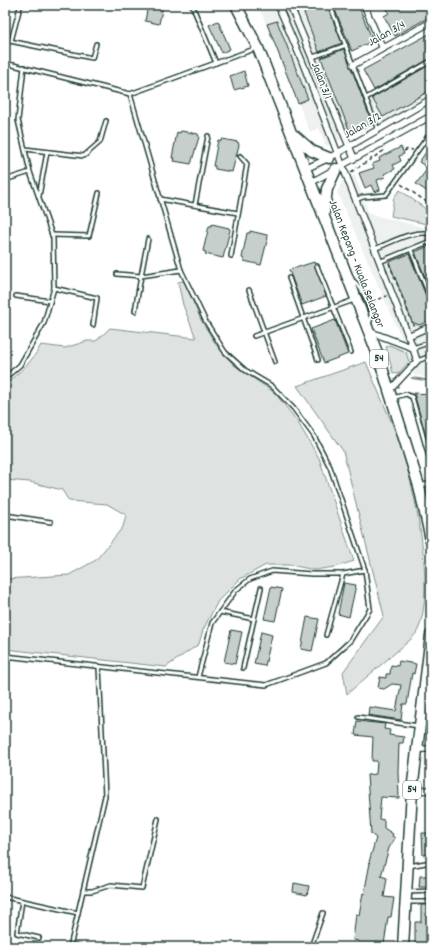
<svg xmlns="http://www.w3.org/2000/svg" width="436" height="952" viewBox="0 0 436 952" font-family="Dekko,sans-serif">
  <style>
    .built { fill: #eef1f0 }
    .green { fill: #dee3e2; stroke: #7e908b }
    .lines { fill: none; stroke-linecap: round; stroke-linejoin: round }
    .stream { stroke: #758883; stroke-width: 2 }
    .building { fill: #c7cfcc; stroke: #1f3d34 }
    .lane-casing { stroke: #1f3d34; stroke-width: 6 }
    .street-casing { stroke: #1f3d34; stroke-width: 8 }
    .highway-casing { stroke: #1f3d34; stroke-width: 13 }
    .path { stroke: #1f3d34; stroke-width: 1.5; stroke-dasharray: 4 3; stroke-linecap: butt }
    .lane { stroke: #fff; stroke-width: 3 }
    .street { stroke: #fff; stroke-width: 5.5 }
    .highway { stroke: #fff; stroke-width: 10 }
    .labels { text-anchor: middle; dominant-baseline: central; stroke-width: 3; stroke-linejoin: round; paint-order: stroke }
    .shield { fill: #fff; stroke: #627771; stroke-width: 1 }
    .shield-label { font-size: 11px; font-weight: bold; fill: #1f3d34 }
    .street-label { font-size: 12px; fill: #1f3d34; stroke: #fff }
  </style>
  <rect width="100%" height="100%" fill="#fff"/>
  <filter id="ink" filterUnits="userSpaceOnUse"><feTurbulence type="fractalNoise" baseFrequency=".025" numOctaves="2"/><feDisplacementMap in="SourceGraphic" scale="8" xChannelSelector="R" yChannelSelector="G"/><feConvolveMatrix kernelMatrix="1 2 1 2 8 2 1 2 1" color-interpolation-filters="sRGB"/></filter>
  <g filter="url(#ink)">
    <g class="built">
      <path d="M256 5H328L375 125 326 146 319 128 310 132 263 16Z"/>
      <path d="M431 63V95L378 126 368 99Z"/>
      <path d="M355 175 369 214 431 229V378L414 375 401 337 337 192 342 182Z"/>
    </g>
    <g class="green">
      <path d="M400 190 431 213V225L391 216 394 197Z"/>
      <path d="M184 281 201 320 217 346 234 365 275 393 297 421 319 458 354 561 335 567 315 570 290 565H266L240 579 218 601 203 630 199 644 166 667 5 649V579L69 575 96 560 123 527 126 515 107 504 69 501 62 490 30 482 5 480V384C20 372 32 362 41 345L65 348 87 341H96L110 328 196 338 183 305 178 282Z"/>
      <path d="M389 345 406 352 409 362 398 374 393 373 386 347Z"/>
      <path d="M366 362C377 390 391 418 401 447 415 489 436 589 418 630 416 634 413 637 410 640L347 694 343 672 384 616 343 451 297 386Z"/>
    </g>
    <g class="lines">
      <path class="stream" d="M412 378 431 381"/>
    </g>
    <g class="building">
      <path d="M148 5H163L159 24 145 21Z"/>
      <path d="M301 5H327L342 43 319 52Z"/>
      <path d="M333 5H358L373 41 352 51Z"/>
      <path d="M385 5H431V16L395 36 384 16 389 13Z"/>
      <path d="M218 21 230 49 222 53 209 25Z"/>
      <path d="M277 21 308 99 298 103 267 24Z"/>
      <path d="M431 33V58L374 90 363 70Z"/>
      <path d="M344 49 372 123 350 132 321 58Z"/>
      <path d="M431 64V90L383 117 372 98Z"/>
      <path d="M244 71 248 86 234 90 230 76Z"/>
      <path d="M181 131 198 134 199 137 191 164 174 161 175 158H172L177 132 180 133Z"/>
      <path d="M222 139 238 142 239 145 232 172 215 169V166H213L218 140 221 141Z"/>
      <path d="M431 145V194L416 184 428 168 419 162Z"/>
      <path d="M401 147 404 154 399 156 401 161 393 165 395 169 384 174 385 177 377 180 380 190 374 192 371 185 365 188 359 173 374 168 372 164 380 161 379 158Z"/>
      <path d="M212 224 229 228 230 230 223 258 205 254 206 252 203 251 209 226H212Z"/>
      <path d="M250 231 267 235 268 237 261 265 244 261V259L242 258 247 233H250Z"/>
      <path d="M431 245V292L415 252Z"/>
      <path d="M409 254 428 301 431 303V320L419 325 412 322 389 262Z"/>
      <path d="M314 262 326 296 302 305 289 270Z"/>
      <path d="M335 320 348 354 324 363 311 329Z"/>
      <path d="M414 393 431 394V450L430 451Z"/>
      <path d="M344 583 356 585 349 617 338 614Z"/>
      <path d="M271 587 282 589 275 621 264 619Z"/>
      <path d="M307 617 319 619 312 651 301 649Z"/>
      <path d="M231 630 242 632 235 664 224 662Z"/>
      <path d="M261 632 272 635 265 666 254 664Z"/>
      <path d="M399 661 416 664 414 674 412 673 407 704H403L401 720 368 715 369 707 396 711 401 685 392 684 384 689 378 688 380 677 386 678V674H390L391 665 398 666Z"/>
      <path d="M357 721 385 724 384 729 390 730 389 735 404 737 403 743H399L398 771 399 798 381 797 379 819 384 820V828L393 834 392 836 395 838 389 848 381 876 387 878 384 897 394 898 391 917H388L384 945 375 943 374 947H358L359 941 353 940 356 914 359 915 363 893 364 894 370 863 369 862 376 838 371 834 367 775 376 774 377 761H372L373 737 355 735Z"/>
      <path d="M422 833H431V854L423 855Z"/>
      <path d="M420 876H431V887H419Z"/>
      <path d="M294 883 309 886 307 895 293 892Z"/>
      <path d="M421 905H431V947H415V922H421Z"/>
    </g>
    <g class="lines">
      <g class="lane-casing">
        <g id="lane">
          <path d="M192 5 216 63"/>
          <path d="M330 5 378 130"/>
          <path d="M5 40 92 58 96 44"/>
          <path d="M11 41 20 7"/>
          <path d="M313 57 346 45"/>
          <path d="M5 63 130 94 257 48"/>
          <path d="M366 98 431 61"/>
          <path d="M428 117 431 127"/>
          <path d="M25 149 84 156 100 142 106 121"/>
          <path d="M5 180 30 172"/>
          <path d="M39 196 47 152"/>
          <path d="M160 199 238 213"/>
          <path d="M355 200 363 197 386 195 431 132"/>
          <path d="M195 205 208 136"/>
          <path d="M52 235 89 236 99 193"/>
          <path d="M374 249C391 243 413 229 431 234"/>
          <path d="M411 250 431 300"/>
          <path d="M231 256 247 164 240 156"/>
          <path d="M379 262 431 241"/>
          <path d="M317 266 351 352"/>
          <path d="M117 274 141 276 148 239"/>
          <path d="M289 278 318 360"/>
          <path d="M351 280C360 282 371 307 371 315 371 318 370 322 369 325"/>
          <path d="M54 288 97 298 93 325"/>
          <path d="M249 290 275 362"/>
          <path d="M16 296 50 301"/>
          <path d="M135 311 141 276 181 270"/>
          <path d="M254 336 354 300"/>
          <path d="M413 348 431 342"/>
          <path d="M417 361 431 356"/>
          <path d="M5 378 20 365 44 323 54 288 53 238 30 172 18 120 24 67"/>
          <path d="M393 398 406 394 412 397 431 464"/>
          <path d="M421 486 430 483 431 481"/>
          <path d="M5 515 51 522"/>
          <path d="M220 612 254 619"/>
          <path d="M326 635 343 574"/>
          <path d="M5 656 266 685 326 663 350 641 370 609 365 570 330 467 314 436 294 409 272 386 245 370 225 352 206 322 181 270 130 94"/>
          <path d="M243 668 261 588"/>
          <path d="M198 677 212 623 236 590 250 579 272 571 312 574H343L365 570"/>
          <path d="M424 716H431"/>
          <path d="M358 717 419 726"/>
          <path d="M409 866 431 862"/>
          <path d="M83 891H92L111 885 142 888 158 819"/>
          <path d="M408 892 431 891"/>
          <path d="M5 897 78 913"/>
          <path d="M22 901 17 933 39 938"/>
          <path d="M407 902H431"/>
          <path d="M70 947 105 796 99 667"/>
          <path d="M311 947 323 913"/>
        </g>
      </g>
      <g class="street-casing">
        <g id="street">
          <path d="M278 5 302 61 413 348"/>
          <path d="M290 5 354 158"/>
          <path d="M364 5 383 49"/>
          <path d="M353 65 431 22"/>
          <path d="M305 169 329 158 431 99"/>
          <path d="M310 183 431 116"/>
          <path d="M368 331 413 348 417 361 390 390"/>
          <path d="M408 336 431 326"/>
          <path d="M416 749H431"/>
          <path d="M412 791 431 790"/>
        </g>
      </g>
      <g class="highway-casing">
        <g id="highway">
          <path d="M236 5 258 48 378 355 419 486 431 540"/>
          <path d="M295 136 312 151 329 158"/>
          <path d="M324 213 327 189 336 169"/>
          <path d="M403 947 412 791 431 635"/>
        </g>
      </g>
      <g class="path">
        <path d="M350 134 370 125"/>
        <path d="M404 151 408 149 413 150"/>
        <path d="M351 172 385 150"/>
        <path d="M401 184 431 205"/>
        <path d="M389 263 414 327"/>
        <path d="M372 302 387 296"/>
      </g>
      <use href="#lane" class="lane"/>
      <use href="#street" class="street"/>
      <use href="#highway" class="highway"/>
    </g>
  </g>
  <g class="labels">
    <g class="shield">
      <rect x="370" y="350" width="18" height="18" rx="3"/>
      <rect x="403" y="781" width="18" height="18" rx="3"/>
    </g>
    <g class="shield-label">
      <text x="379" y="359">54</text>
      <text x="412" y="790">54</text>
    </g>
    <g class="street-label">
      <text transform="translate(387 34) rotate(-29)">Jalan 3/4</text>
      <text transform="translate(321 81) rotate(69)">Jalan 3/1</text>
      <text transform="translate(363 126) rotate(-30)">Jalan 3/2</text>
      <text transform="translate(356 264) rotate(69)">Jalan Kepong - Kuala Selangor</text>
    </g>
  </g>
  <rect width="436" height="952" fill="none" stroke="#fff" stroke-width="20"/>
  <rect x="10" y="10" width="416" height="932" fill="none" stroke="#1f3d34" stroke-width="1.5" filter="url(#ink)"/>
</svg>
